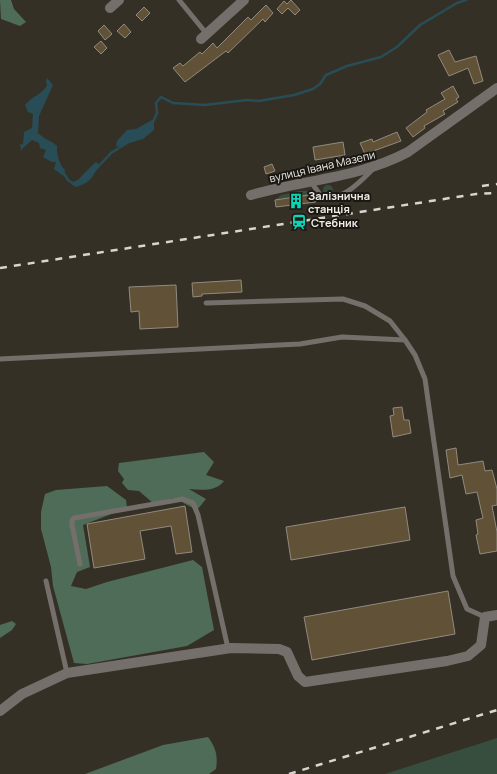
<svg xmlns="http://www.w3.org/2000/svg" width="497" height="774" viewBox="0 0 497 774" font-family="Manrope,sans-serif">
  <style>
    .green { fill: #374e3f }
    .forest { fill: #4f6c59 }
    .water { fill: #284d56 }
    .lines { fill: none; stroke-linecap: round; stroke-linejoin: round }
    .stream { stroke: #284d56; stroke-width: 2.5 }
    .building { fill: #615237; stroke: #918a7f }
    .lane { stroke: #746f6b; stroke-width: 5 }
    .street { stroke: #746f6b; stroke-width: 10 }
    .rail { stroke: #d8d4ce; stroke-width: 2.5; stroke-dasharray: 7 7; stroke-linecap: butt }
    .labels { text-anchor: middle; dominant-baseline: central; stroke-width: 4; stroke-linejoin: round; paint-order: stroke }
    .street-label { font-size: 11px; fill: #efebe5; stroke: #1b1814 }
    .poi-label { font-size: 11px; font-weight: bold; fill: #efebe5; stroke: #1b1814; text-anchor: start }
  </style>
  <rect width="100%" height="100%" fill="#353026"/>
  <g class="green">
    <circle cx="328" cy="190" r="5"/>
    <path d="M300 191H308L315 194 275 200 281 195Z"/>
    <path d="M497 738V774H385Z"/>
  </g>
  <g class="forest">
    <path d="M0 0H11L14 9 26 22 20 26 1 19Z"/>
    <path d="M204 452 214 462 206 475 224 481C215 492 202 490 189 489L206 499 197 510 174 498 153 503 139 491 128 490 122 483 124 479 118 471 119 463Z"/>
    <path d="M107 486 126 500 127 508 83 525 90 567 77 572 71 586 86 589 107 582 193 560 202 567 214 630 187 646 87 664 74 663 53 586 51 567 41 529V512L45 494 56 490Z"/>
    <path d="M12 621 16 624 12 630 0 638V625Z"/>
    <path d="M208 737C216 748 218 756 216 769L209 774H85L163 745Z"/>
  </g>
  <g class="water">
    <path d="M47 78 53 85 39 116 38 133C44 139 52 141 57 146 56 153 60 166 65 170L63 176 54 169 56 162H52L43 157 46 150 40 148 39 143 32 140 20 151 21 147 19 145 23 144 24 132 32 128 33 114 28 112 25 105C32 96 42 95 47 85L46 81Z"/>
    <path d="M154 119V130L143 139 116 147 117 141 127 130 136 129Z"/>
    <path d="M96 162 100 165C90 179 93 181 76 187L71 184C73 181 77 181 79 179 84 173 90 167 96 162Z"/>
  </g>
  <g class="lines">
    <g class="stream">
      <path d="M153 122 157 113 156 103 161 97 173 103 205 105 247 100 259 101 294 95 313 89 320 84 326 75 347 66 381 57 397 47 420 25 457 3 466 0"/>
      <path d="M97 168 111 153 127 143"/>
      <path d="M63 172 68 180 74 184"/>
    </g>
  </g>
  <g class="building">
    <path d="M291 0 300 10 295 15 288 8 282 14 277 9 284 1 287 4Z"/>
    <path d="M266 5 273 13 265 22 263 19 228 53 226 51 185 82 173 68 180 63 183 66 200 52 202 54 213 43 217 48 248 17 251 20Z"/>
    <path d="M144 7 150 13 142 21 136 15Z"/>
    <path d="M124 24 131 32 125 38 117 31Z"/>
    <path d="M104 25 112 34 105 40 98 31Z"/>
    <path d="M101 41 107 48 101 54 94 47Z"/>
    <path d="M449 50 455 62 476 56 483 81 474 84 468 68 449 76 438 55Z"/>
    <path d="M453 86 459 97 456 99 458 102 443 111 445 114 424 126 425 128 413 137 406 128 427 112 426 110 445 99 441 93Z"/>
    <path d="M397 132 401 141 365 154 360 143 372 139 373 142Z"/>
    <path d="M343 142 345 155 315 160 313 147Z"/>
    <path d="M272 164 275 171 266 174 264 167Z"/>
    <path d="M315 194 316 202 276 207 275 200Z"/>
    <path d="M241 280 242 292 202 294V296L193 297 192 283Z"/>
    <path d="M176 285 178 327 140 329 139 311 131 312 129 287Z"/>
    <path d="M402 407 404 420H409L411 433 393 437 390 416 394 415 393 408Z"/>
    <path d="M456 448 458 465 483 461 485 471 492 470 497 489V505L492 506 497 532V551L480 554 476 535 478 534 476 520 483 518 477 492 466 494 462 475 450 478 446 450Z"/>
    <path d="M185 506 192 552 176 554 171 526 140 531 145 559 94 568 87 524Z"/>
    <path d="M405 507 410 540 291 560 286 527Z"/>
    <path d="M448 591 455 634 312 660 304 617Z"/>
  </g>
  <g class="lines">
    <g class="lane">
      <path d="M179 0 206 33"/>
      <path d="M311 182 321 196C341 203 360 182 373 169"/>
      <path d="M206 303 343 299 365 306 390 321 405 340"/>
      <path d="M0 359 300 344 342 337 405 340 415 355 425 379 453 576 467 609 485 617"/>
      <path d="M80 564 72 525V520L74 518 183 499 193 503 198 515 227 644 231 648"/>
      <path d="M46 581 67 673"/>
    </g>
    <g class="street">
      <path d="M110 8 119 0"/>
      <path d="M201 39 244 0"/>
      <path d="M251 195C303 180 359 178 408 152L497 88"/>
      <path d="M0 711 22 694 67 673 231 648 279 649 287 652 298 676 305 682 447 661 468 656 481 645 485 617 497 615"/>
    </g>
    <g class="rail">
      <path d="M482 186 497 184"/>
      <path d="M0 268 476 194 497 193"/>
      <path d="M289 774 497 710"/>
    </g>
  </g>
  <defs>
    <g id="building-bare" transform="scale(1.2)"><path d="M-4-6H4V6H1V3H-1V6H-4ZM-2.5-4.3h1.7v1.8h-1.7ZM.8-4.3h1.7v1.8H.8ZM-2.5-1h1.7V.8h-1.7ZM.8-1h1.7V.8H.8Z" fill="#0bd5b5" stroke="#1b1814" stroke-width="2.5" paint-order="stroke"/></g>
    <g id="station-bare" transform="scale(1.2)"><path d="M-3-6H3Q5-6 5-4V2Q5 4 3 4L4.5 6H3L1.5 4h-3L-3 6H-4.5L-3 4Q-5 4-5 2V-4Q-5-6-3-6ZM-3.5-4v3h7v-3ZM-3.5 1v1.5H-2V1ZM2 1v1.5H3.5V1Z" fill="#0bd5b5" stroke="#1b1814" stroke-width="2.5" paint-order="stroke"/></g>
  </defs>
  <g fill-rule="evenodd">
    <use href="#building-bare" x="296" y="201"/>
    <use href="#station-bare" x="299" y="222"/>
  </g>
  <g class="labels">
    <g class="street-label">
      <text transform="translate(322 166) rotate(-13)">вулиця Івана Мазепи</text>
    </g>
    <g class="poi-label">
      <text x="308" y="195">Залізнична<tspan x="308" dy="13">станція</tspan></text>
      <text x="311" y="222">Стебник</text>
    </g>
  </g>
</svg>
